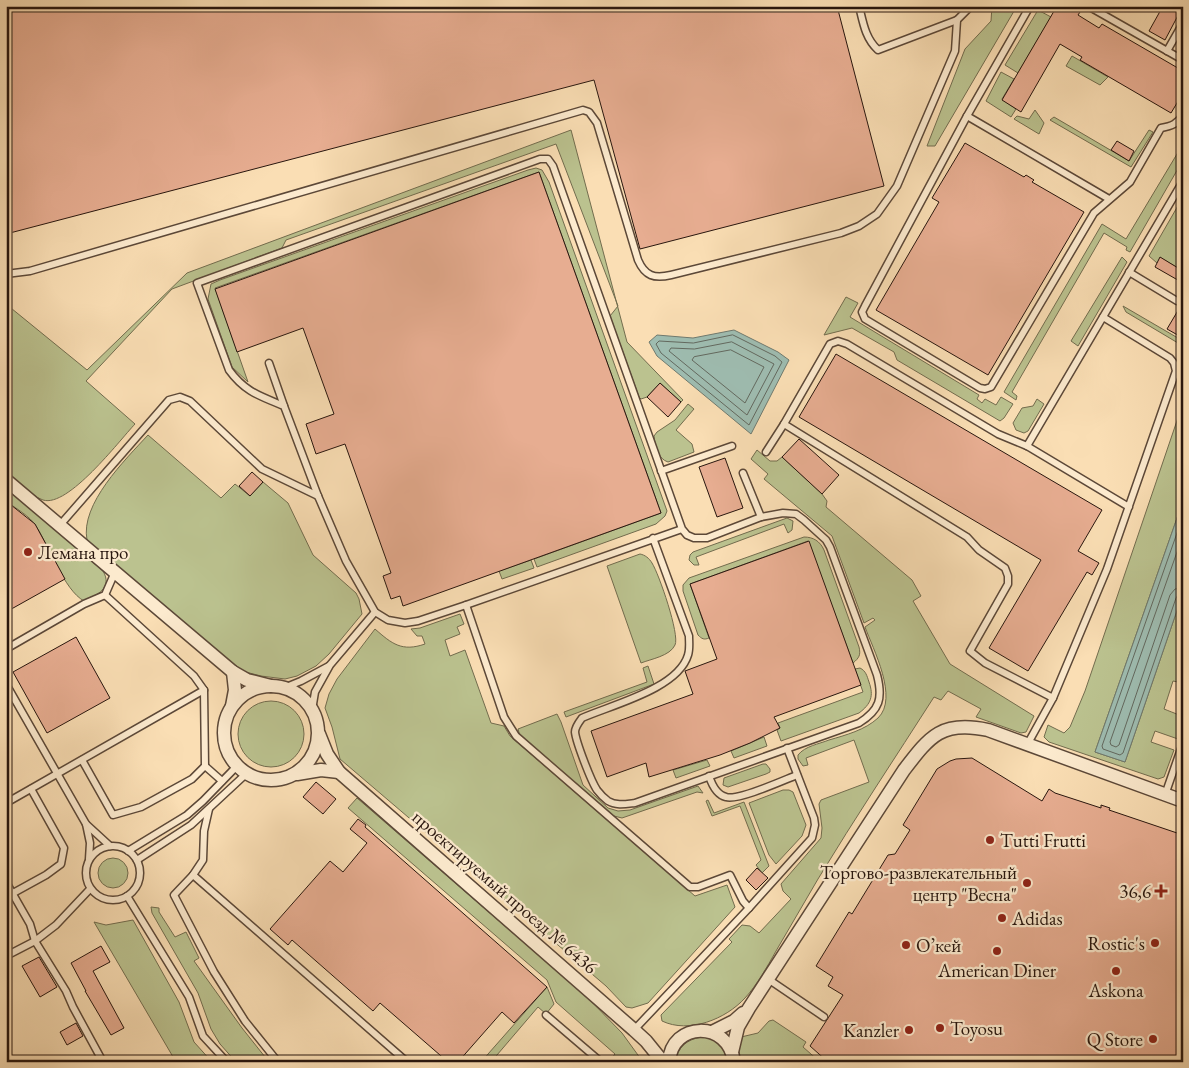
<svg xmlns="http://www.w3.org/2000/svg" width="1189" height="1068" viewBox="0 0 1189 1068" font-family="'EB Garamond',serif">
  <style>
    .green { fill: #bbc28f; stroke: #726c4e }
    .water { fill: #9ebcb0; stroke: #6f7a6f }
    .lines { fill: none; stroke-linecap: round; stroke-linejoin: round }
    .shore { stroke: #63695f; stroke-width: 1 }
    .building { fill: #e7ad91; stroke: #28160e }
    .lane-casing { stroke: #5c4838; stroke-width: 9 }
    .street-casing { stroke: #5c4838; stroke-width: 15 }
    .lane { stroke: #fceace; stroke-width: 6 }
    .street { stroke: #fceace; stroke-width: 12 }
    .poi-dot { fill: #8f2418; stroke: #fceace; stroke-width: 2 }
    .labels { text-anchor: middle; dominant-baseline: central; stroke-width: 4.5; stroke-linejoin: round; paint-order: stroke }
    .poi-label { font-size: 19px; fill: #28160e; stroke: #fceace; text-anchor: start }
    .street-label { font-size: 19px; fill: #28160e; stroke: #fceace }
  </style>
  <rect width="100%" height="100%" fill="#fadeb4"/>
  <filter id="stains"><feTurbulence type="fractalNoise" baseFrequency=".004" numOctaves="4"/><feColorMatrix values="0 0 0 0 .2 0 0 0 0 .09 0 0 0 0 .02 0 0 0 .5 -.17"/></filter>
  <radialGradient id="worn" r=".72"><stop offset=".6" stop-color="#630" stop-opacity="0"/><stop offset="1" stop-color="#630" stop-opacity=".3"/></radialGradient>
  <g class="green">
    <path d="M992 6H1017L935 146H927L965 49 991 21Z"/>
    <path d="M1038 10 1051 17 1018 73 1005 65Z"/>
    <path d="M1072 56 1108 77 1100 85 1066 66Z"/>
    <path d="M1001 72 1014 79 1002 99 1016 109 1011 117 986 101Z"/>
    <path d="M1035 110 1044 123 1039 134 1014 119 1017 116 1029 119Z"/>
    <path d="M1054 117 1129 161 1149 130 1153 132 1131 167 1050 120Z"/>
    <path d="M571 130 627 342 683 400 681 402 660 383 647 397 641 399 639 397 610 316 618 306 556 144 286 240 282 248 172 289 86 381 135 424C119 441 68 508 43 500 29 495 17 480 6 471V304L87 370 187 273Z"/>
    <path d="M1183 148V160L1130 252 1126 250 1127 247 1104 233 1012 392 1017 396 1016 400 1004 392 1102 224 1126 239 1180 149Z"/>
    <path d="M536 168 542 170 549 182 667 511 665 516 656 524 537 567 534 559 661 513 539 172 215 288 248 382 232 367 208 299 211 284 220 280 528 170Z"/>
    <path d="M1183 197V271L1161 258 1157 263 1149 256Z"/>
    <path d="M1122 257 1127 262 1078 346 1071 341Z"/>
    <path d="M846 297 858 303 850 317 979 395 977 399 982 403 985 399 996 405 1001 397 1013 404 1004 418 1000 421 897 360 894 352 852 328 824 335Z"/>
    <path d="M1123 306 1183 341V346L1126 312Z"/>
    <path d="M1037 399 1044 404 1028 431 1024 433 1016 430 1013 423 1022 408 1033 406Z"/>
    <path d="M1183 403V501L1095 752 1125 762 1183 593V683L1173 681 1164 709C1186 718 1185 714 1178 739L1155 731 1151 742 1174 750 1164 777 1158 779 1049 742 1044 737 1048 725 1064 733 1070 727 1085 691Z"/>
    <path d="M688 404 694 409 676 430 692 444 694 452 668 462C658 459 655 446 654 436L657 432 675 420Z"/>
    <path d="M148 435 221 498 235 484 250 496 263 482 288 503 313 555 356 593 359 599 362 614 329 654 316 666 297 676 285 679 261 676 238 670 87 540C80 504 125 460 148 435Z"/>
    <path d="M757 450 770 461H777L782 457 822 494 827 501 826 507 912 580 921 596 913 601 950 664 1034 716 1026 732 1021 733 976 717 981 709 948 691 941 700 934 697C895 758 855 818 818 879 804 903 790 927 776 951 767 967 757 985 745 998 726 1019 689 1034 662 1021L661 1015 732 942 729 939 742 925 750 926 759 933 791 899 783 891 781 884 821 838 822 828 819 804 821 800 869 782 854 740 806 758 808 765 803 766 798 759V755C805 746 819 744 829 740 846 735 865 730 878 718 899 698 873 649 865 627L875 620 873 618 864 623 832 536 764 479 768 474 751 459Z"/>
    <path d="M6 488 103 571C113 588 97 595 84 601 64 590 49 546 36 526 30 516 15 508 6 501Z"/>
    <path d="M787 518 793 521 792 530 788 533 784 524 696 557 699 565H694L689 560 690 555 693 552Z"/>
    <path d="M804 537C813 537 820 541 824 550L859 647C861 655 859 658 853 663L808 541 690 584 709 638C704 640 702 639 698 635L683 591V585L689 578Z"/>
    <path d="M640 554C645 555 649 558 652 563 659 574 680 635 675 645 670 656 651 659 641 663L607 566Z"/>
    <path d="M531 560 534 568 502 579 499 571Z"/>
    <path d="M460 614 464 624 457 627 460 634 445 640 450 656 465 650 491 723 504 726 510 736 695 896 727 885 735 907 648 1003 632 1008 626 1007 606 986 340 759 332 727 325 708 329 694 337 679 375 629C392 644 402 652 425 644L422 636H417L411 629 420 628Z"/>
    <path d="M648 666 654 684 566 717 564 712 647 682 643 668Z"/>
    <path d="M860 668C866 671 867 676 869 682 874 696 871 704 859 713L781 741 777 730 780 728 778 723 863 692 855 669Z"/>
    <circle cx="271" cy="734" r="33"/>
    <path d="M557 714 561 722 583 785 608 808 618 811 630 810 698 786 703 793 697 792 622 818 614 816 520 736 518 729Z"/>
    <path d="M764 737 767 746 734 758 731 751Z"/>
    <path d="M707 760 710 766 676 778 673 770Z"/>
    <path d="M763 764H766L770 769V772L766 774 728 787 723 785 724 778Z"/>
    <path d="M783 790H789L793 792 806 825 802 836 776 864 769 855 749 803Z"/>
    <path d="M357 798 588 998 622 1033 643 1062H611L610 1060 615 1054 556 1002 547 980 348 808Z"/>
    <path d="M708 800 714 813 744 802 769 866 762 873 756 865 761 860 740 806 712 816 706 801Z"/>
    <circle cx="113" cy="873" r="15"/>
    <path d="M151 907 159 908V912L175 937 186 932 199 958 194 961 242 1028 269 1062H236L220 1044 211 1029 198 993 152 913Z"/>
    <path d="M133 920 179 1002 194 1042 212 1062H176L94 922 106 925Z"/>
    <path d="M547 987 554 1004 546 1014 538 1007 491 1062H481Z"/>
    <path d="M773 1020 806 1042 803 1047 820 1062H740L737 1056 741 1037 758 1033 769 1021Z"/>
    <path d="M701 1037C718 1039 723 1046 728 1062H675C678 1047 686 1040 701 1037Z"/>
  </g>
  <g class="water">
    <path d="M734 330 778 352 789 360 751 434 657 356 649 342 657 335 693 338Z"/>
    <path d="M1183 501V564L1180 572 1183 593 1125 762 1095 752Z"/>
  </g>
  <g class="lines">
    <g class="shore">
      <path d="M733 335 775 356 782 362 749 425 661 353 656 344 659 341 693 343Z"/>
      <path d="M732 342 774 364 747 415 669 351 671 348 694 349Z"/>
      <path d="M731 350 764 367 745 403 692 360 694 357Z"/>
      <path d="M1183 516 1102 746 1103 749 1120 755 1123 753 1176 598 1178 595 1183 594"/>
      <path d="M1183 535 1110 742 1111 745 1116 747 1119 745 1170 595 1175 589 1183 588"/>
    </g>
  </g>
  <g class="building">
    <path d="M6 6H837L884 186 640 249 594 80 6 234Z"/>
    <path d="M1057 6H1070L1080 12 1078 15 1099 28 1102 24 1183 71V93L1171 113 1080 60 1082 57 1060 44 1021 112 1002 100Z"/>
    <path d="M1163 6H1183L1165 40 1149 31Z"/>
    <path d="M1117 141 1134 151 1129 161 1111 150Z"/>
    <path d="M965 143 1024 177 1026 175 1034 180 1032 182 1084 212 988 375 876 310 939 202 932 198Z"/>
    <path d="M539 172 661 513 403 606 400 596 391 599 383 576 391 573 345 444 316 454 306 424 334 414 303 328 237 352 215 289Z"/>
    <path d="M1160 257 1183 271V283L1155 267Z"/>
    <path d="M1183 302V338L1167 329Z"/>
    <path d="M836 354 1102 510 1078 551 1099 563 1092 575 1087 572 1028 671 989 648 1041 560 799 417Z"/>
    <path d="M660 383 681 402 668 417 647 397Z"/>
    <path d="M799 439 839 475 822 494 782 457Z"/>
    <path d="M725 458 743 508 717 517 699 467Z"/>
    <path d="M252 472 263 482 250 496 239 486Z"/>
    <path d="M6 501 35 524 65 579 6 612Z"/>
    <path d="M809 541 861 685 774 717 780 728 750 743 720 755 649 777 646 763 607 777 591 731 693 694 685 671 717 659 690 584Z"/>
    <path d="M76 637 110 698 47 733 13 672Z"/>
    <path d="M972 758 1042 801 1049 789 1055 793 1101 808V805L1110 808 1109 810 1183 835V1062H828L810 1046 843 995 828 986 833 977 816 966 849 912 852 914 888 855 895 854 910 830 903 825 937 769 950 761 956 759Z"/>
    <path d="M316 782 336 799 323 814 303 797Z"/>
    <path d="M358 819 366 825 365 827 547 987 514 1023 502 1012 458 1062H448L380 1003 373 1011 292 940 288 945 270 929 330 861 343 872 367 843 350 829Z"/>
    <path d="M757 868 768 878 756 890 746 880Z"/>
    <path d="M101 946 110 962 93 971 124 1028 111 1035 85 991H86L71 963Z"/>
    <path d="M39 957 57 987 40 997 22 966Z"/>
    <path d="M76 1023 83 1036 67 1045 60 1032Z"/>
  </g>
  <g class="lines">
    <g class="lane-casing">
      <g id="lane">
        <path d="M859 6C863 22 865 38 878 50L957 20"/>
        <path d="M1030 6 967 116 865 306 862 312 865 319 980 388 985 389 991 387 1094 213 1130 182 1161 128C1172 126 1177 124 1183 115"/>
        <path d="M1088 6 1183 60"/>
        <path d="M1167 51 1183 23"/>
        <path d="M967 116 1109 199"/>
        <path d="M1129 272 1177 301"/>
        <path d="M6 274 30 271 583 110 589 112 597 123 638 260C645 276 654 279 671 275L841 233 859 226 877 214 897 186 955 51 957 20 971 6"/>
        <path d="M1103 317 1170 358 1174 363 1176 371 1107 569 1053 698 985 663 970 651 1008 584V576L1005 568 979 550 967 537 784 424 830 344 838 341 847 344 998 434 1027 446 1129 507"/>
        <path d="M269 363 284 406"/>
        <path d="M1027 446 1183 181"/>
        <path d="M766 452 784 424"/>
        <path d="M661 471 732 446"/>
        <path d="M743 473 761 517"/>
        <path d="M60 525 169 400 180 397 190 401 262 469 318 496"/>
        <path d="M653 538 689 636C689 642 690 649 688 655 678 689 611 705 582 718 579 722 575 727 575 732 576 742 591 781 597 790 600 794 604 798 608 801 616 806 626 804 635 803L859 723C880 710 883 698 877 675L830 547 826 540 804 520 796 514 783 513 761 517 707 538H694L687 535 682 529 553 166 548 159H540L197 283 229 370C245 392 260 396 284 406L318 496 346 561 375 612 388 620 405 623 418 621 466 605 682 529"/>
        <path d="M466 605 504 717 516 736 690 887H698L730 875 743 901 749 908"/>
        <path d="M6 649 84 604 105 595 115 572"/>
        <path d="M6 684 86 824 110 846"/>
        <path d="M284 688 301 681 329 666"/>
        <path d="M312 710 315 692 330 665 375 612"/>
        <path d="M1027 745 1053 698"/>
        <path d="M82 760 113 815 141 807 192 779 205 766 204 690 194 676 105 595"/>
        <path d="M205 766 222 781"/>
        <path d="M709 776C712 785 717 795 726 797 738 801 784 780 797 775"/>
        <path d="M1165 795 1183 743"/>
        <path d="M6 803 204 690"/>
        <path d="M209 809 204 831 203 860 193 875 407 1062"/>
        <path d="M86 824 90 843 89 859"/>
        <circle cx="113" cy="873" r="27"/>
        <path d="M128 851 187 815 203 801 237 766"/>
        <path d="M137 860 191 825 246 774"/>
        <path d="M193 875 174 895 214 972 245 1021 278 1062"/>
        <path d="M6 882 30 924 35 941 66 991 73 1007 103 1062"/>
        <path d="M127 896 189 997 203 1036 227 1062"/>
        <path d="M6 897 46 875 61 864 64 848 31 789"/>
        <path d="M6 956 35 941 56 925 90 889"/>
        <path d="M768 979 824 1017"/>
        <path d="M546 1015 601 1062"/>
        <path d="M634 1030 749 908 812 838 815 825 814 818 787 748"/>
      </g>
    </g>
    <g class="street-casing">
      <g id="street">
        <path d="M6 480 233 672 247 680 271 686"/>
        <circle cx="271" cy="733" r="47"/>
        <path d="M232 706 235 690 233 672"/>
        <path d="M319 734 327 754 339 772 634 1030 646 1041 663 1062"/>
        <path d="M297 774 321 770 339 772"/>
        <path d="M712 1032 734 1021 743 1013"/>
        <path d="M732 1052 738 1027 749 1008 904 770C930 736 942 720 988 730L1183 801"/>
        <path d="M669 1062C671 1021 729 1020 734 1062"/>
      </g>
    </g>
    <use href="#lane" class="lane"/>
    <use href="#street" class="street"/>
  </g>
  <g class="poi-dot">
    <circle cx="28" cy="552" r="5"/>
    <circle cx="990" cy="840" r="5"/>
    <circle cx="1027" cy="883" r="5"/>
    <path d="M1158.5 883.5h5v5h5v5h-5v5h-5v-5h-5v-5h5z"/>
    <circle cx="1002" cy="918" r="5"/>
    <circle cx="1155" cy="943" r="5"/>
    <circle cx="906" cy="945" r="5"/>
    <circle cx="997" cy="951" r="5"/>
    <circle cx="1116" cy="971" r="5"/>
    <circle cx="940" cy="1028" r="5"/>
    <circle cx="909" cy="1030" r="5"/>
    <circle cx="1153" cy="1039" r="5"/>
  </g>
  <g class="labels">
    <g class="poi-label">
      <text x="38" y="552">Лемана про</text>
      <text x="1000" y="840">Tutti Frutti</text>
      <text x="1017" y="872" text-anchor="end">Торгово-развлекательный<tspan x="1017" dy="22">центр "Весна"</tspan></text>
      <text x="1151" y="891" text-anchor="end">36,6</text>
      <text x="1012" y="918">Adidas</text>
      <text x="1145" y="943" text-anchor="end">Rostic's</text>
      <text x="916" y="945">О’кей</text>
      <text x="997" y="970" text-anchor="middle">American Diner</text>
      <text x="1116" y="990" text-anchor="middle">Askona</text>
      <text x="950" y="1028">Toyosu</text>
      <text x="899" y="1030" text-anchor="end">Kanzler</text>
      <text x="1143" y="1039" text-anchor="end">Q Store</text>
    </g>
    <g class="street-label">
      <text transform="translate(505 892) rotate(41)">проектируемый проезд № 6436</text>
    </g>
  </g>
  <rect width="1189" height="1068" fill="none" stroke="#fadeb4" stroke-width="25"/>
  <rect x="8" y="8" width="1174" height="1053" fill="none" stroke="#28160e" stroke-width="2.5"/>
  <rect x="12" y="12" width="1164" height="1043" fill="none" stroke="#28160e"/>
  <rect width="100%" height="100%" filter="url(#stains)"/>
  <rect width="100%" height="100%" fill="url(#worn)"/>
</svg>
